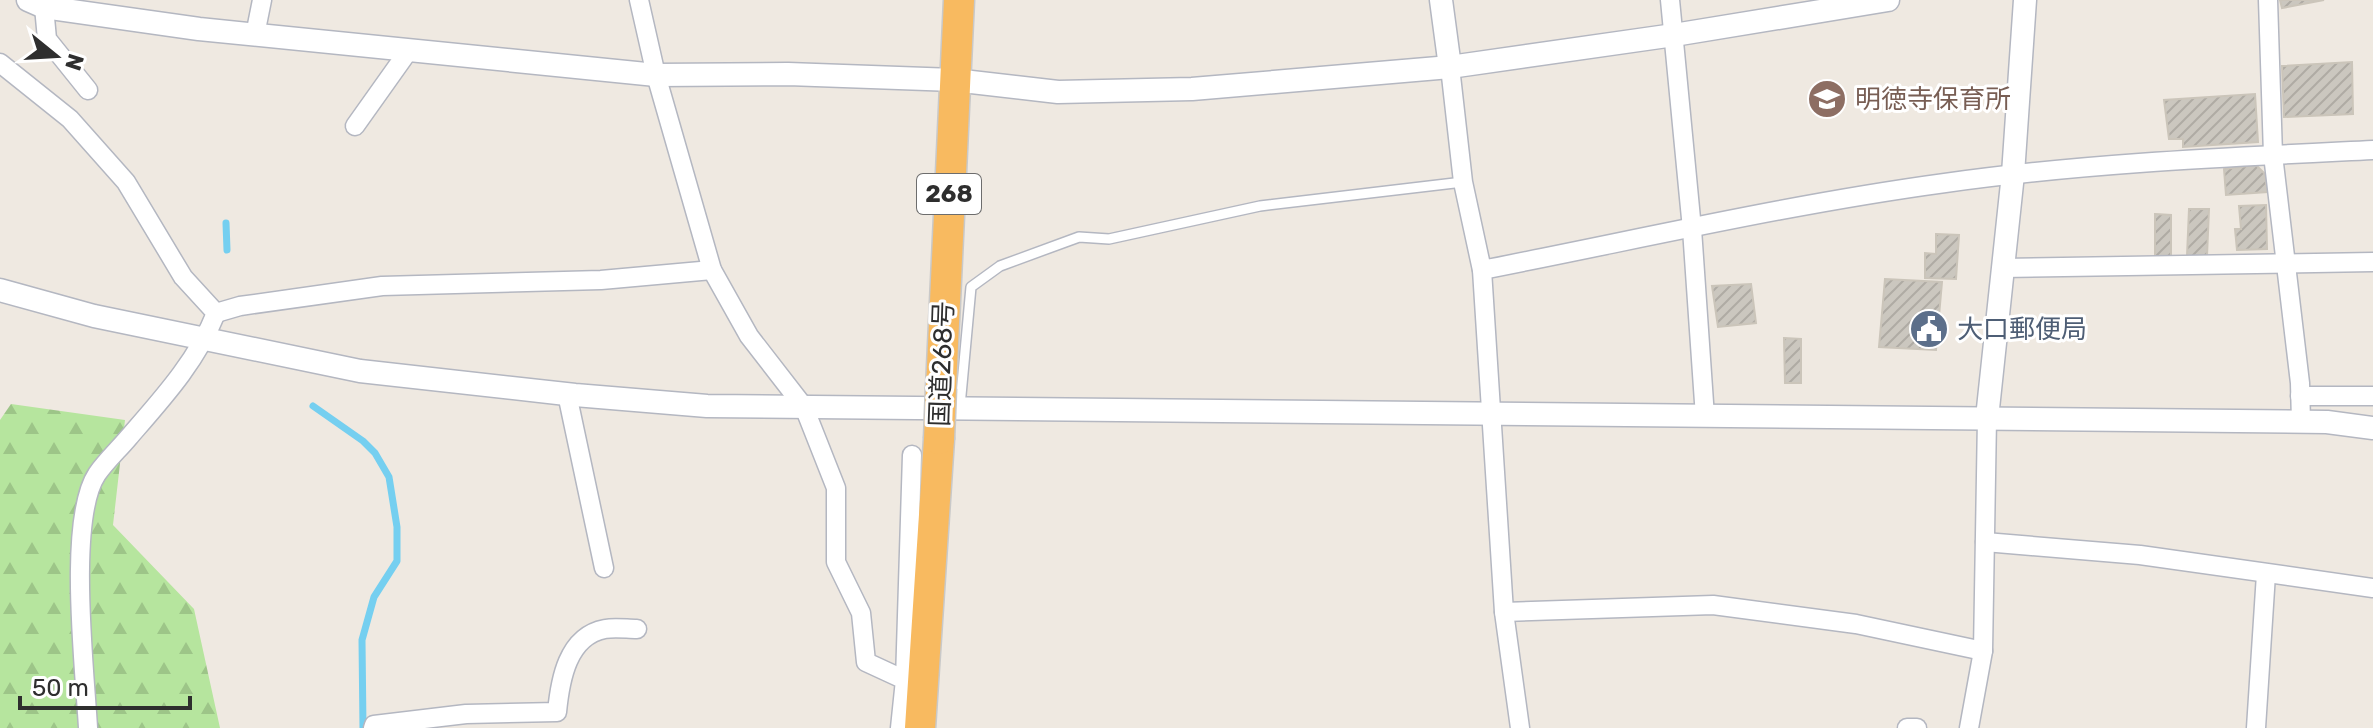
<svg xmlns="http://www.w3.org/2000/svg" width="2373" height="728" viewBox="0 0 2373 728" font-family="Rubik,'Noto Sans JP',sans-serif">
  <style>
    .forest { fill: url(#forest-firs) }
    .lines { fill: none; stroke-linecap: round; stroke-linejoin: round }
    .stream { stroke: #75cff0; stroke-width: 7 }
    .building { fill: url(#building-hatch); stroke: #cbc5ba; stroke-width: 2 }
    .service-casing { stroke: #b4b7c1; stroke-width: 12 }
    .minor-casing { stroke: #b4b7c1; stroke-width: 21 }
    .tertiary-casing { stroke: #b4b7c1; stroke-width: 25 }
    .trunk-casing { stroke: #c9c9c9; stroke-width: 33 }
    .service { stroke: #fff; stroke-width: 9 }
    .minor { stroke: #fff; stroke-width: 18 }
    .tertiary { stroke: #fff; stroke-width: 22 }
    .trunk { stroke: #f8ba60; stroke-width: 30 }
    .trunk-bridge-casing { stroke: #c9c9c9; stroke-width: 33; stroke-linecap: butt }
    .trunk-bridge { stroke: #f8ba60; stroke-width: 30 }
    .labels { text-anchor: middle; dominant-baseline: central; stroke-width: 6; stroke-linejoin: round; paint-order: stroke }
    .shield { fill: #fff; stroke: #6d6d6d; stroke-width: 2 }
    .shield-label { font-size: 24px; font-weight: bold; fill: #2e2e2e }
    .education-label { font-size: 26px; fill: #785e54; stroke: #fff; text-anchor: start }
    .service-label { font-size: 26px; fill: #4e5e75; stroke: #fff; text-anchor: start }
    .street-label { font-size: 26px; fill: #2e2e2e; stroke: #fff }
  </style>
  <defs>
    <pattern id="forest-firs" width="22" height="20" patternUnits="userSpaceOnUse" patternTransform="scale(2)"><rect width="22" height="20" fill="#b6e59e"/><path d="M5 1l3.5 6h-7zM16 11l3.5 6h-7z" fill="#9dc588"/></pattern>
    <pattern id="building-hatch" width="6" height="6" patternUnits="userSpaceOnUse" patternTransform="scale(2)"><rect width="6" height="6" fill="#cbc7bf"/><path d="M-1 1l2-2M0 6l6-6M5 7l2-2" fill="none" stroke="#afaba4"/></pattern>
  </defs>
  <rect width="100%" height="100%" fill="#efe9e1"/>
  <path class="forest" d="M11 404 125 420 113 525 194 609 220 728H0V420Z"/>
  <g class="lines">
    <g class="stream">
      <path d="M226 223 227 250"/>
      <path d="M313 406 363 441 375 453 389 477 397 527V561L374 597 362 640 363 728"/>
    </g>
  </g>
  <g class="building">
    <path d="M2280 0H2324L2282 8Z"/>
    <path d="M2352 62 2353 114 2284 117 2282 66Z"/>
    <path d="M2255 94 2258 142 2183 147V139H2169L2164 100Z"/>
    <path d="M2256 165 2265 174 2267 192 2226 195 2224 169Z"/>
    <path d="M2266 205 2267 249 2237 250 2235 229H2241L2239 206Z"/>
    <path d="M2189 209H2209L2207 256H2187Z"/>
    <path d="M2155 214 2171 215V260L2155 259Z"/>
    <path d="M1936 234 1959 235 1956 279 1925 278V253L1936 254Z"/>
    <path d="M1885 279 1942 282 1936 350 1879 347Z"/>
    <path d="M1751 284 1756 323 1718 327 1712 286Z"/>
    <path d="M1784 338 1801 339V383H1785Z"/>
  </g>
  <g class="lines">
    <g class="service-casing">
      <path id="service" d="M960 406 971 287 1000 266 1079 237 1109 239 1260 206 1463 182"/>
    </g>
    <g class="minor-casing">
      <g id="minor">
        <path d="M639 0 656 75 712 270 749 336 804 407 836 488V562L861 613 866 662 905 680 900 728"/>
        <path d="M1670 0 1692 229 1705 417"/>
        <path d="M2268 0 2273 155 2300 383 2301 422"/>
        <path d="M44 7 47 39 88 90"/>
        <path d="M255 35 262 0"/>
        <path d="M0 63 70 119 126 182 183 277 216 313C197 361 162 399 129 437 119 449 106 461 97 474 67 519 85 671 88 728"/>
        <path d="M1450 67 1463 182 1482 270 1504 612 1520 728"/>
        <path d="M355 126 409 50"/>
        <path d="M2002 268 2373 262"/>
        <path d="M1482 270C1636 240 1790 204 1945 183 2086 163 2231 157 2373 150"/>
        <path d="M216 313 240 306 382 286 601 280 712 270"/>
        <path d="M567 394 604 568"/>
        <path d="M2300 396H2373"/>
        <path d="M1985 542 2140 555 2373 588"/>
        <path d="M1504 612 1713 605 1856 624 1983 651"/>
        <path d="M905 680 912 455"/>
        <path d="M373 728 374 725 466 714 557 712C560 681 567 636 605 629 615 627 627 629 637 629"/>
        <path d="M1907 728H1917"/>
        <path d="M1969 728 1983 651 1987 418"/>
        <path d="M2256 728 2266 574"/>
      </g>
    </g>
    <g class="tertiary-casing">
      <g id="tertiary">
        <path d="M28 0 44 7 199 29 656 75 788 74 954 80 1058 92 1192 89 1450 67 1674 35 1888 0"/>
        <path d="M1441 0 1450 67"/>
        <path d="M0 290 94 316 360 371 575 395 707 406 2327 422 2373 428"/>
        <path d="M1987 418 2013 174 2025 0"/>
      </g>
    </g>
    <g class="trunk-casing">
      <g id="trunk">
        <path d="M941 388 959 0"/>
        <path d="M920 728 939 439"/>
      </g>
    </g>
    <use href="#service" class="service"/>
    <use href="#minor" class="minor"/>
    <use href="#tertiary" class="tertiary"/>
    <use href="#trunk" class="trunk"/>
    <g class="trunk-bridge-casing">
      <path id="trunk-bridge" d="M939 439 941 388"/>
    </g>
    <use href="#trunk-bridge" class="trunk-bridge"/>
  </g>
  <defs>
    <g id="school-disc" transform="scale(2)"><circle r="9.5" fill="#8d6e63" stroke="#fff"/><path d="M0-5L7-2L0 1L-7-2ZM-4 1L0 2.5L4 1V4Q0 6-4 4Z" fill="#fff"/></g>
    <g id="civic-disc" transform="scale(2)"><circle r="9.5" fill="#5c6f8a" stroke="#fff"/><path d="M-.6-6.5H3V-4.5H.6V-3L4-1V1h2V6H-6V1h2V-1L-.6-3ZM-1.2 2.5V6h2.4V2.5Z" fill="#fff"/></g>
  </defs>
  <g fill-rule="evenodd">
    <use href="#school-disc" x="1827" y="99"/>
    <use href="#civic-disc" x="1929" y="329"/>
  </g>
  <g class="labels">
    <rect class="shield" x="917" y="174" width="64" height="40" rx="6"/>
    <g class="shield-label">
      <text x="949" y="194">268</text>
    </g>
    <g class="education-label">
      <text x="1855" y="99">明徳寺保育所</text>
    </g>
    <g class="service-label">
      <text x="1957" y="329">大口郵便局</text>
    </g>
    <g class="street-label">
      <text transform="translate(942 364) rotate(-88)">国道268号</text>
    </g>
  </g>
  <g transform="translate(56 56) rotate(108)" stroke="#ffffff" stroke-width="6" paint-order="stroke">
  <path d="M0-6L14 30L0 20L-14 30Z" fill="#2e2e2e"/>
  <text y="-12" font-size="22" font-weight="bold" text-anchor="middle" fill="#2e2e2e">N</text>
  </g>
  <path d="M20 696v12h170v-12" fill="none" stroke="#2e2e2e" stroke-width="4"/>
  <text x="32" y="696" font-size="24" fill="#2e2e2e" stroke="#ffffff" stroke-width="6" paint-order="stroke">50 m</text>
</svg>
